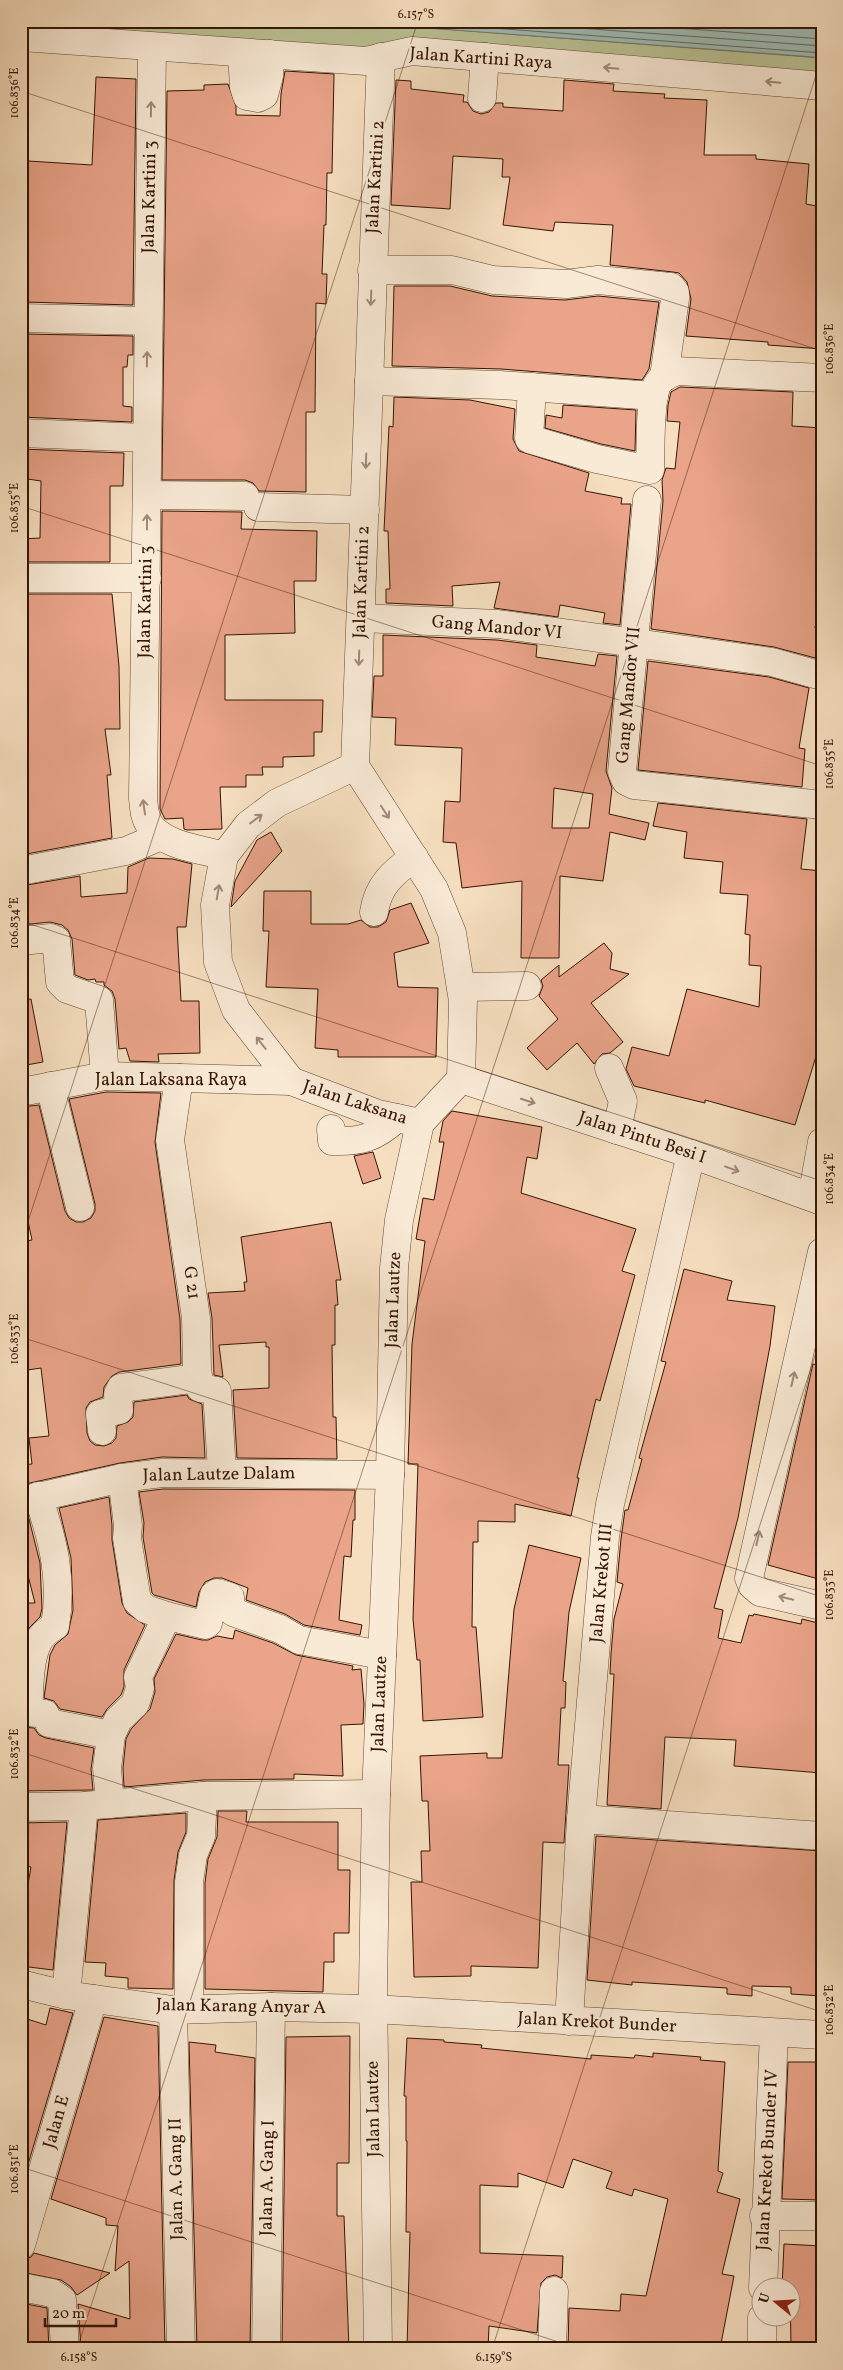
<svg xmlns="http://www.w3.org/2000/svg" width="843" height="2370" viewBox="0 0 843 2370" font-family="Vollkorn,serif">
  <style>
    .green { fill: #bac295; stroke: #776c4c }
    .water { fill: #9dbcb7; stroke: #73796f }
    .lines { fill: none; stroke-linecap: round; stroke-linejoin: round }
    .shore { stroke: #68685c; stroke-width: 1 }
    .building { fill: #eaa48a; stroke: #341502; fill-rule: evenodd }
    .minor-casing { stroke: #644832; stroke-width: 29 }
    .minor { stroke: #f9ead6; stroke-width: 28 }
    .oneway { stroke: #a08a77 }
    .ticks { fill: none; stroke: #341502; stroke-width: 1; stroke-opacity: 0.45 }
    .labels { text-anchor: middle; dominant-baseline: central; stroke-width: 4.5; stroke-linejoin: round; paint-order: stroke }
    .street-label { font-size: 18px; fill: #341502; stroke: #f9ead6 }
    .neatline { fill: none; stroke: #341502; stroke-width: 2 }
    .ticks-label { font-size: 12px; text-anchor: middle; fill: #341502 }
  </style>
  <rect width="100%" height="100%" fill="#f6dfc0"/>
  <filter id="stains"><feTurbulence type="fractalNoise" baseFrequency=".004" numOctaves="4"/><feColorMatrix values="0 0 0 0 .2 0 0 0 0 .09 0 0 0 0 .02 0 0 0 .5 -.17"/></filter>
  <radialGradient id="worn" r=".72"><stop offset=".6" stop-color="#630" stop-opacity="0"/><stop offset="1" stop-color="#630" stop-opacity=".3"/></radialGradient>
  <path class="green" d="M21 21H339L822 58V86L21 37Z"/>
  <path class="water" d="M333 21H822V58L801 56Z"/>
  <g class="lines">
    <g class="shore">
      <path d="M400 21 822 53"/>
      <path d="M484 21 822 46"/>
      <path d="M585 21 822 39"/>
    </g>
  </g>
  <g class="building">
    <path d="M285 71 334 74 332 173H327L326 225H324L322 274H327L326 304 316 303 315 412H306V492L259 491 253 483 245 480H162L167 91 204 90V85L228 84 236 106V115L280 116 281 94Z"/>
    <path d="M96 77 136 79 133 305 24 302V297H21V222L28 161 92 165Z"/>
    <path d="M396 80 411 81V89L464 95 463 102H467L473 111 481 114 489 112 496 103H503V107L563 111 564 80 614 84 613 91 665 94 664 98 707 100 704 155H756V159L809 164 806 204 822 207V349L768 345V342L686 336 691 299 687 282 679 273 673 272 610 265 613 225 555 222 553 231 503 225 510 177H502L503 159 453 156 450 209 391 205Z"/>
    <path d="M394 286H450L492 296 565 300 598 296 659 302 649 369 642 380 501 369 392 366Z"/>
    <path d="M23 334 133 336V355H128L127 367H123V406L132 407V422L21 417 25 375 21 374Z"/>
    <path d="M680 387 793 392 792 426 822 428V509H819L817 560H822V583L815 628 822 629 819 659 774 647 651 629 663 501 662 480 666 468 675 469 680 422 667 421 668 405 671 392Z"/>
    <path d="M394 397 470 400 515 409 513 439 519 451 589 473 585 491 622 498 621 504H631L620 625 603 623 605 613 560 605 558 617 494 608 500 582 452 586 453 606 386 603V589H390L388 531H384L389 426 393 427Z"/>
    <path d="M563 405 636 410 635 451 601 444 545 428 546 415 562 418Z"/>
    <path d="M21 449 124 453 123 486H110V562H21V539L40 538 41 481 21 478Z"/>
    <path d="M162 511 242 512 241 529 317 531 316 581H294L295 633 225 635V700H323L322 732H314V756L283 757V767H262L263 775H246V787H220L222 829 187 830 184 829 183 818 165 819 160 809Z"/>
    <path d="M21 594H112L119 666 120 729H105L111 775H107L112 838 21 855Z"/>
    <path d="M383 635 497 640 537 645 536 657 595 666 598 654 617 656 606 771 612 788 609 814 649 823 645 840 610 832 603 881 560 876 559 958H521L522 881 462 888 456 843 443 842 445 801 460 802 462 748 395 745 396 718 372 717 374 676H383ZM554 788 593 794 589 828H552Z"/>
    <path d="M648 661 769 677 809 688 799 748 805 749 802 787 638 770Z"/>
    <path d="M658 803 807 819 801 869 822 871V1053H817L795 1125 705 1100V1103L634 1086 626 1069 632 1047 669 1056 687 989 759 1007 761 966 749 965 750 935 745 934 748 895 720 893 723 862 684 858 687 832 653 826Z"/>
    <path d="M271 832 282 851 231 907 235 881 257 840Z"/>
    <path d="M149 858 173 859 192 864 186 927H177L181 1001H199L200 1053 158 1054 159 1062 130 1061 126 1048 119 1049 115 999 112 991 104 985V982H96L95 979 88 980 75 975 72 939 68 930 62 925 50 922 21 925V886L80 876 81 897 127 893 128 867Z"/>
    <path d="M264 891H311V924H348L361 920 370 927H378L386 922 390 910 411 903 429 943 394 953 398 987 438 988 436 1057H338V1050L315 1048 318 989 266 987 269 931H263Z"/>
    <path d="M604 943 612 953 610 969 629 974 591 1003 623 1042 610 1053 602 1054 594 1064 577 1043 547 1070 527 1048 558 1019 539 996 543 986 541 980 559 965V977Z"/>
    <path d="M31 999 43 1062 21 1066V1000Z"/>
    <path d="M106 1092 161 1093 155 1142 180 1319 181 1364 119 1372 112 1376 104 1387 103 1397 90 1402 86 1408 87 1433 90 1441 95 1445 104 1446 112 1443 116 1438 117 1426 128 1422 133 1417 134 1402 187 1395 189 1399 202 1404 205 1458 162 1457 120 1463 21 1485V1465L32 1464 29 1438 49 1436 41 1368 21 1371V1242L32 1240 21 1188V1107L39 1105 65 1211 69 1218 76 1222H83L91 1218 95 1211V1204L69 1099Z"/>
    <path d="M452 1111 542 1127 537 1159 527 1157 521 1193 636 1229 622 1271 635 1275 600 1401 596 1399 577 1478H579L571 1516 515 1504V1522L478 1521V1542H473L472 1627H476L483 1717 423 1721 420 1660H417L413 1619 418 1464H408L412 1344 425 1241 416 1239 423 1198 434 1200 444 1142H439L443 1121Z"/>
    <path d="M373 1152 381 1178 363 1184 354 1156Z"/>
    <path d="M331 1222 341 1280H336L338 1305H335V1345H332L333 1417H336L337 1459 237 1458 233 1390 269 1388V1347H266V1342L219 1345 223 1377 214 1375 212 1318 208 1293 245 1291 244 1282H247L241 1237Z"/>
    <path d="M684 1269 732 1281 727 1300 775 1306 770 1346 738 1518 714 1608 723 1610 718 1638 741 1643 749 1615 753 1616 754 1614 801 1624 802 1619 822 1624V1773L734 1766 736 1740 665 1737 661 1809 607 1805 614 1674H610L611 1654 614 1619 623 1584 617 1582 621 1539 625 1510H628L642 1459 639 1458 666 1362 661 1361Z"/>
    <path d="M813 1364 822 1366V1580L768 1565Z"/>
    <path d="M163 1489 355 1490V1520H353L351 1557 344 1556 339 1620 362 1625 360 1635 304 1625 285 1614 246 1600 248 1588 222 1578H214L205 1582 199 1592 196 1607 154 1595 152 1593 143 1537 144 1523 139 1492Z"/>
    <path d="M109 1497 112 1525V1540L122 1603 127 1613 145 1625 124 1670V1687L121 1695 107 1709 102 1717 60 1709 54 1701 44 1698 50 1655 55 1645 68 1634 73 1610 71 1558 59 1508Z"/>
    <path d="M28 1515 40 1563 42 1608 40 1617 29 1628 21 1642V1603H35L21 1548V1516Z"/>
    <path d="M529 1545 581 1558 569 1612 563 1681 566 1682 565 1708H561L558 1765H569L564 1843 543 1842 538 1968 471 1966V1976L414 1977 411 1882H422L421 1851H430L428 1801H422L420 1756 487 1753V1758H502L514 1609Z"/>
    <path d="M235 1630 273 1643 296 1655 353 1666 352 1670 361 1669 364 1704 363 1724 341 1725 343 1776 294 1774V1779L203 1780 124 1787 123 1768 126 1739 131 1729 150 1709 155 1692 154 1679 176 1634 202 1640H208L217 1636 233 1639Z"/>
    <path d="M21 1727 34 1728 39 1735 46 1738 94 1748 91 1769 93 1790 21 1791Z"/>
    <path d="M218 1811H247L246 1822H338V1870H350L349 1933H334V1962H324L323 1992 205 1989V1883L208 1859 217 1837Z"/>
    <path d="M186 1813V1832L178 1852 174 1880 173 1989 128 1988V1978L105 1976 106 1963 85 1962 98 1820Z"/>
    <path d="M67 1822 53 1970 21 1966V1924L31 1867 25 1866 28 1846 21 1845V1823Z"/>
    <path d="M596 1836 822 1851V1996L791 1994V1987L752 1986V1996L727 1994V1988L632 1982V1985L587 1980Z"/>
    <path d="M50 2008 73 2013 21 2188V2017L46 2025Z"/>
    <path d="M104 2017 158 2026 165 2349H81L78 2304 130 2319 129 2261 115 2271 118 2226 106 2225V2218L51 2199Z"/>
    <path d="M350 2036 349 2163H337V2216H344L349 2349H282L286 2037Z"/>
    <path d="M407 2038 444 2040V2042L482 2045 481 2048 591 2059V2055L634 2058 635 2055 653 2057V2053L701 2057 700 2060 725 2062 718 2171 723 2173 717 2192 740 2199 722 2274 734 2276 720 2349H568L569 2308 620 2311 621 2294 646 2296 668 2199 634 2189 632 2196 606 2188 612 2172 573 2159 563 2188 518 2173V2187L480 2185V2253L563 2256 562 2278 555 2275 547 2277 541 2283 537 2333 489 2326 488 2349H407L410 2232H406L407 2141H406V2096H404Z"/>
    <path d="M189 2042 216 2045 215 2052 255 2058 250 2349H197Z"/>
    <path d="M788 2062H822V2200L782 2199Z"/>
    <path d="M784 2244 822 2246 819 2313H822V2349H798L791 2346 790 2288H782Z"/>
    <path d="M34 2253 110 2273 77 2295 71 2287 61 2280 21 2272V2260L31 2257Z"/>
    <path d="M21 2303 47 2308 49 2349H21Z"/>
  </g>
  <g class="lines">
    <g class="minor-casing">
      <g id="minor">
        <path d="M21 37 366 61 412 51 822 86"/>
        <path d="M152 47 143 798C144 807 144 816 149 824 163 846 201 849 224 856"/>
        <path d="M242 53 244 87 247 96 258 98 264 95 269 76 270 54"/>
        <path d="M381 57 355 766 434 889 452 933 463 1001 461 1079"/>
        <path d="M482 98 485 57"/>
        <path d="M372 270H452L493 280 566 284 598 280 671 287 675 292V299L664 377"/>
        <path d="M21 318 148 321"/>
        <path d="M369 381 500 385 654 396"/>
        <path d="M532 387 529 439 597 459 650 470C651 448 649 403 657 385 660 378 669 375 676 371L822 378"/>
        <path d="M21 433 146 438"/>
        <path d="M147 495 245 496"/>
        <path d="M647 500 622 772 626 781 634 785 822 805"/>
        <path d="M258 507 365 510"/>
        <path d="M21 578H147"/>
        <path d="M361 618 498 624 772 662 822 676"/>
        <path d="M21 871 126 851 161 836"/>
        <path d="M374 912C378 885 393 873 414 857"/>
        <path d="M21 941 51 938 56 940 60 982 67 989 99 1000 105 1076"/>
        <path d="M461 987 527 986"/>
        <path d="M609 1068 623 1101 617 1130"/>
        <path d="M179 1078 170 1140 196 1318 197 1369 200 1388 217 1391 222 1472"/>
        <path d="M461 1079 691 1154 822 1201"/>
        <path d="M291 1081 236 1010 218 962 215 905 224 856 248 825 277 803 355 766"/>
        <path d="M50 1086 80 1207"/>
        <path d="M21 1092 105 1076 291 1081 378 1114 420 1123"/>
        <path d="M331 1129 332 1141C361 1142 375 1138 397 1118"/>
        <path d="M812 1197 822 1142"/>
        <path d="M822 1252 749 1578 752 1585 760 1592 822 1606"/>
        <path d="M102 1431 100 1414 119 1410 118 1394 121 1388 198 1378"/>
        <path d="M122 1478 128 1525 127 1538 137 1601 146 1609 167 1616"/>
        <path d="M21 1501 122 1478 162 1473 390 1475"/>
        <path d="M21 1711 45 1714 49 1723 111 1735"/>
        <path d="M28 1712C30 1690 28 1662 38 1642 42 1634 48 1630 55 1626 63 1580 53 1540 38 1496"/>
        <path d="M110 1804 107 1768 111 1735 118 1720 135 1704 140 1688 138 1677 167 1616 205 1625 208 1623 214 1595 217 1593 230 1597 231 1609 233 1612 280 1629 299 1640 382 1655"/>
        <path d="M21 1807 84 1806 203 1796 376 1794"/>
        <path d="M581 1819 822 1836"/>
        <path d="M21 1984 66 1995 173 2010 271 2007 373 2009 822 2035"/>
        <path d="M66 1995 84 1806"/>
        <path d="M189 2009V1882L193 1855 201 1836 203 1796"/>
        <path d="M173 2010 181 2349"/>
        <path d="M569 2021 581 1819 605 1537 610 1504 691 1154"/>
        <path d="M764 2216H822"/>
        <path d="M21 2245 93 1999"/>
        <path d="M21 2287 52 2293 62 2300 65 2349"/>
        <path d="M763 2288 774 2033"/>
        <path d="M266 2349 271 2007"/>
        <path d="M378 2349 373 1990 376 1794 390 1475 394 1268 399 1220 420 1123 461 1079"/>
        <path d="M552 2349 554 2291"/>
        <path d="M762 2349V2318"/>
      </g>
    </g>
    <use href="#minor" class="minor"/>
  </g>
  <defs><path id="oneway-shaft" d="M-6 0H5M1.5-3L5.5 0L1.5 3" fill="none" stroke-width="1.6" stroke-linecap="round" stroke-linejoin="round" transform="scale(1.25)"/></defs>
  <g class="oneway">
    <use href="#oneway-shaft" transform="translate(611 68) rotate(-175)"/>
    <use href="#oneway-shaft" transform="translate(773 82) rotate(-175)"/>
    <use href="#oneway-shaft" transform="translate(151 109) rotate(-89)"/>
    <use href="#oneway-shaft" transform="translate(371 298) rotate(92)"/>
    <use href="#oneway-shaft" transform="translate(147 359) rotate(-89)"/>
    <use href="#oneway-shaft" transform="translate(366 461) rotate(92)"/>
    <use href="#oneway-shaft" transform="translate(147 522) rotate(-90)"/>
    <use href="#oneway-shaft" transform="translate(359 658) rotate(92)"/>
    <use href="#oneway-shaft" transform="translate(144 807) rotate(-98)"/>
    <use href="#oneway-shaft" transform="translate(385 812) rotate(57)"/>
    <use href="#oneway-shaft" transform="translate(256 819) rotate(-37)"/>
    <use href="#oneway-shaft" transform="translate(218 892) rotate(-80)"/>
    <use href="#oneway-shaft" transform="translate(261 1043) rotate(-128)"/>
    <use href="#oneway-shaft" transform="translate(528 1101) rotate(18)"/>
    <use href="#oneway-shaft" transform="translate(732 1169) rotate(20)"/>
    <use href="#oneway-shaft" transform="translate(793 1379) rotate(-77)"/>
    <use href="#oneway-shaft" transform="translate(758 1538) rotate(-77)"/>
    <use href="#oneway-shaft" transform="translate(786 1598) rotate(-167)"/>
  </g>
  <path class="ticks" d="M21 91 822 351M21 506 822 766M21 921 822 1181M21 1243 418 21M21 1337 822 1597M21 1752 822 2012M21 2167 580 2349M77 2349 822 57M492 2349 822 1334"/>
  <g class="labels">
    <g class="street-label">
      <text transform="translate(481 59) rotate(4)">Jalan Kartini Raya</text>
      <text transform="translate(376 177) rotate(-87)">Jalan Kartini 2</text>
      <text transform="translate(150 197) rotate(-89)">Jalan Kartini 3</text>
      <text transform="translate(362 582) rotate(-88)">Jalan Kartini 2</text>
      <text transform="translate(146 602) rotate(-89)">Jalan Kartini 3</text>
      <text transform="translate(497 628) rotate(5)">Gang Mandor VI</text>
      <text transform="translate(629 695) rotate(-85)">Gang Mandor VII</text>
      <text x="171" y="1080">Jalan Laksana Raya</text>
      <text transform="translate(355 1103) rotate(18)">Jalan Laksana</text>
      <text transform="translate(642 1138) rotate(18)">Jalan Pintu Besi I</text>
      <text transform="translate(191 1283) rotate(82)">G 21</text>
      <text transform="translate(394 1300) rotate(-88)">Jalan Lautze</text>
      <text transform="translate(219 1475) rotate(-1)">Jalan Lautze Dalam</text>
      <text transform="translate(602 1583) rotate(-85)">Jalan Krekot III</text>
      <text transform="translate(380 1704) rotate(-88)">Jalan Lautze</text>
      <text transform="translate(241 2007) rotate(1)">Jalan Karang Anyar A</text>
      <text transform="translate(597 2023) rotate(3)">Jalan Krekot Bunder</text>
      <text transform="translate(374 2109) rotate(-91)">Jalan Lautze</text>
      <text transform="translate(57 2122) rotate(-74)">Jalan E</text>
      <text transform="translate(768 2160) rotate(-87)">Jalan Krekot Bunder IV</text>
      <text transform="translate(268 2178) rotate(-89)">Jalan A. Gang I</text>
      <text transform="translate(177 2179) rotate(-91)">Jalan A. Gang II</text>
    </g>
  </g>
  <rect width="843" height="2370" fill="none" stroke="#f6dfc0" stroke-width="55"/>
  <g transform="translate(776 2302) rotate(288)"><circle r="24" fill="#f9ead6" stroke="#aa9581"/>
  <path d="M0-4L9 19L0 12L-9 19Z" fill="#8f2418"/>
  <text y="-8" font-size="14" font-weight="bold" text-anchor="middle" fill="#341502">U</text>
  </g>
  <path d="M45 2318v8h71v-8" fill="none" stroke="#341502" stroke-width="2.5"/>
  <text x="52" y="2318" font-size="15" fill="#341502" stroke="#f9ead6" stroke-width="4" paint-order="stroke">20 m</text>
  <rect x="28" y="28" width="788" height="2314" class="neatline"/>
  <g class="ticks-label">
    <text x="416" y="18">6.157°S</text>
    <text transform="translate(14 93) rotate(-90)" y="4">106.836°E</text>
    <text transform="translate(829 349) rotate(-90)" y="4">106.836°E</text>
    <text transform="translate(14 508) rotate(-90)" y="4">106.835°E</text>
    <text transform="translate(829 764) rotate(-90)" y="4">106.835°E</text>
    <text transform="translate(14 923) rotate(-90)" y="4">106.834°E</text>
    <text transform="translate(829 1179) rotate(-90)" y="4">106.834°E</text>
    <text transform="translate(14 1339) rotate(-90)" y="4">106.833°E</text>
    <text transform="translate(829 1595) rotate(-90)" y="4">106.833°E</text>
    <text transform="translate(14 1754) rotate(-90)" y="4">106.832°E</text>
    <text transform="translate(829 2010) rotate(-90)" y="4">106.832°E</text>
    <text transform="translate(14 2169) rotate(-90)" y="4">106.831°E</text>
    <text x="79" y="2361">6.158°S</text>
    <text x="494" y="2361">6.159°S</text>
  </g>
  <rect width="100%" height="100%" filter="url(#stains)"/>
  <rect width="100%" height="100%" fill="url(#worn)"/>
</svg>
